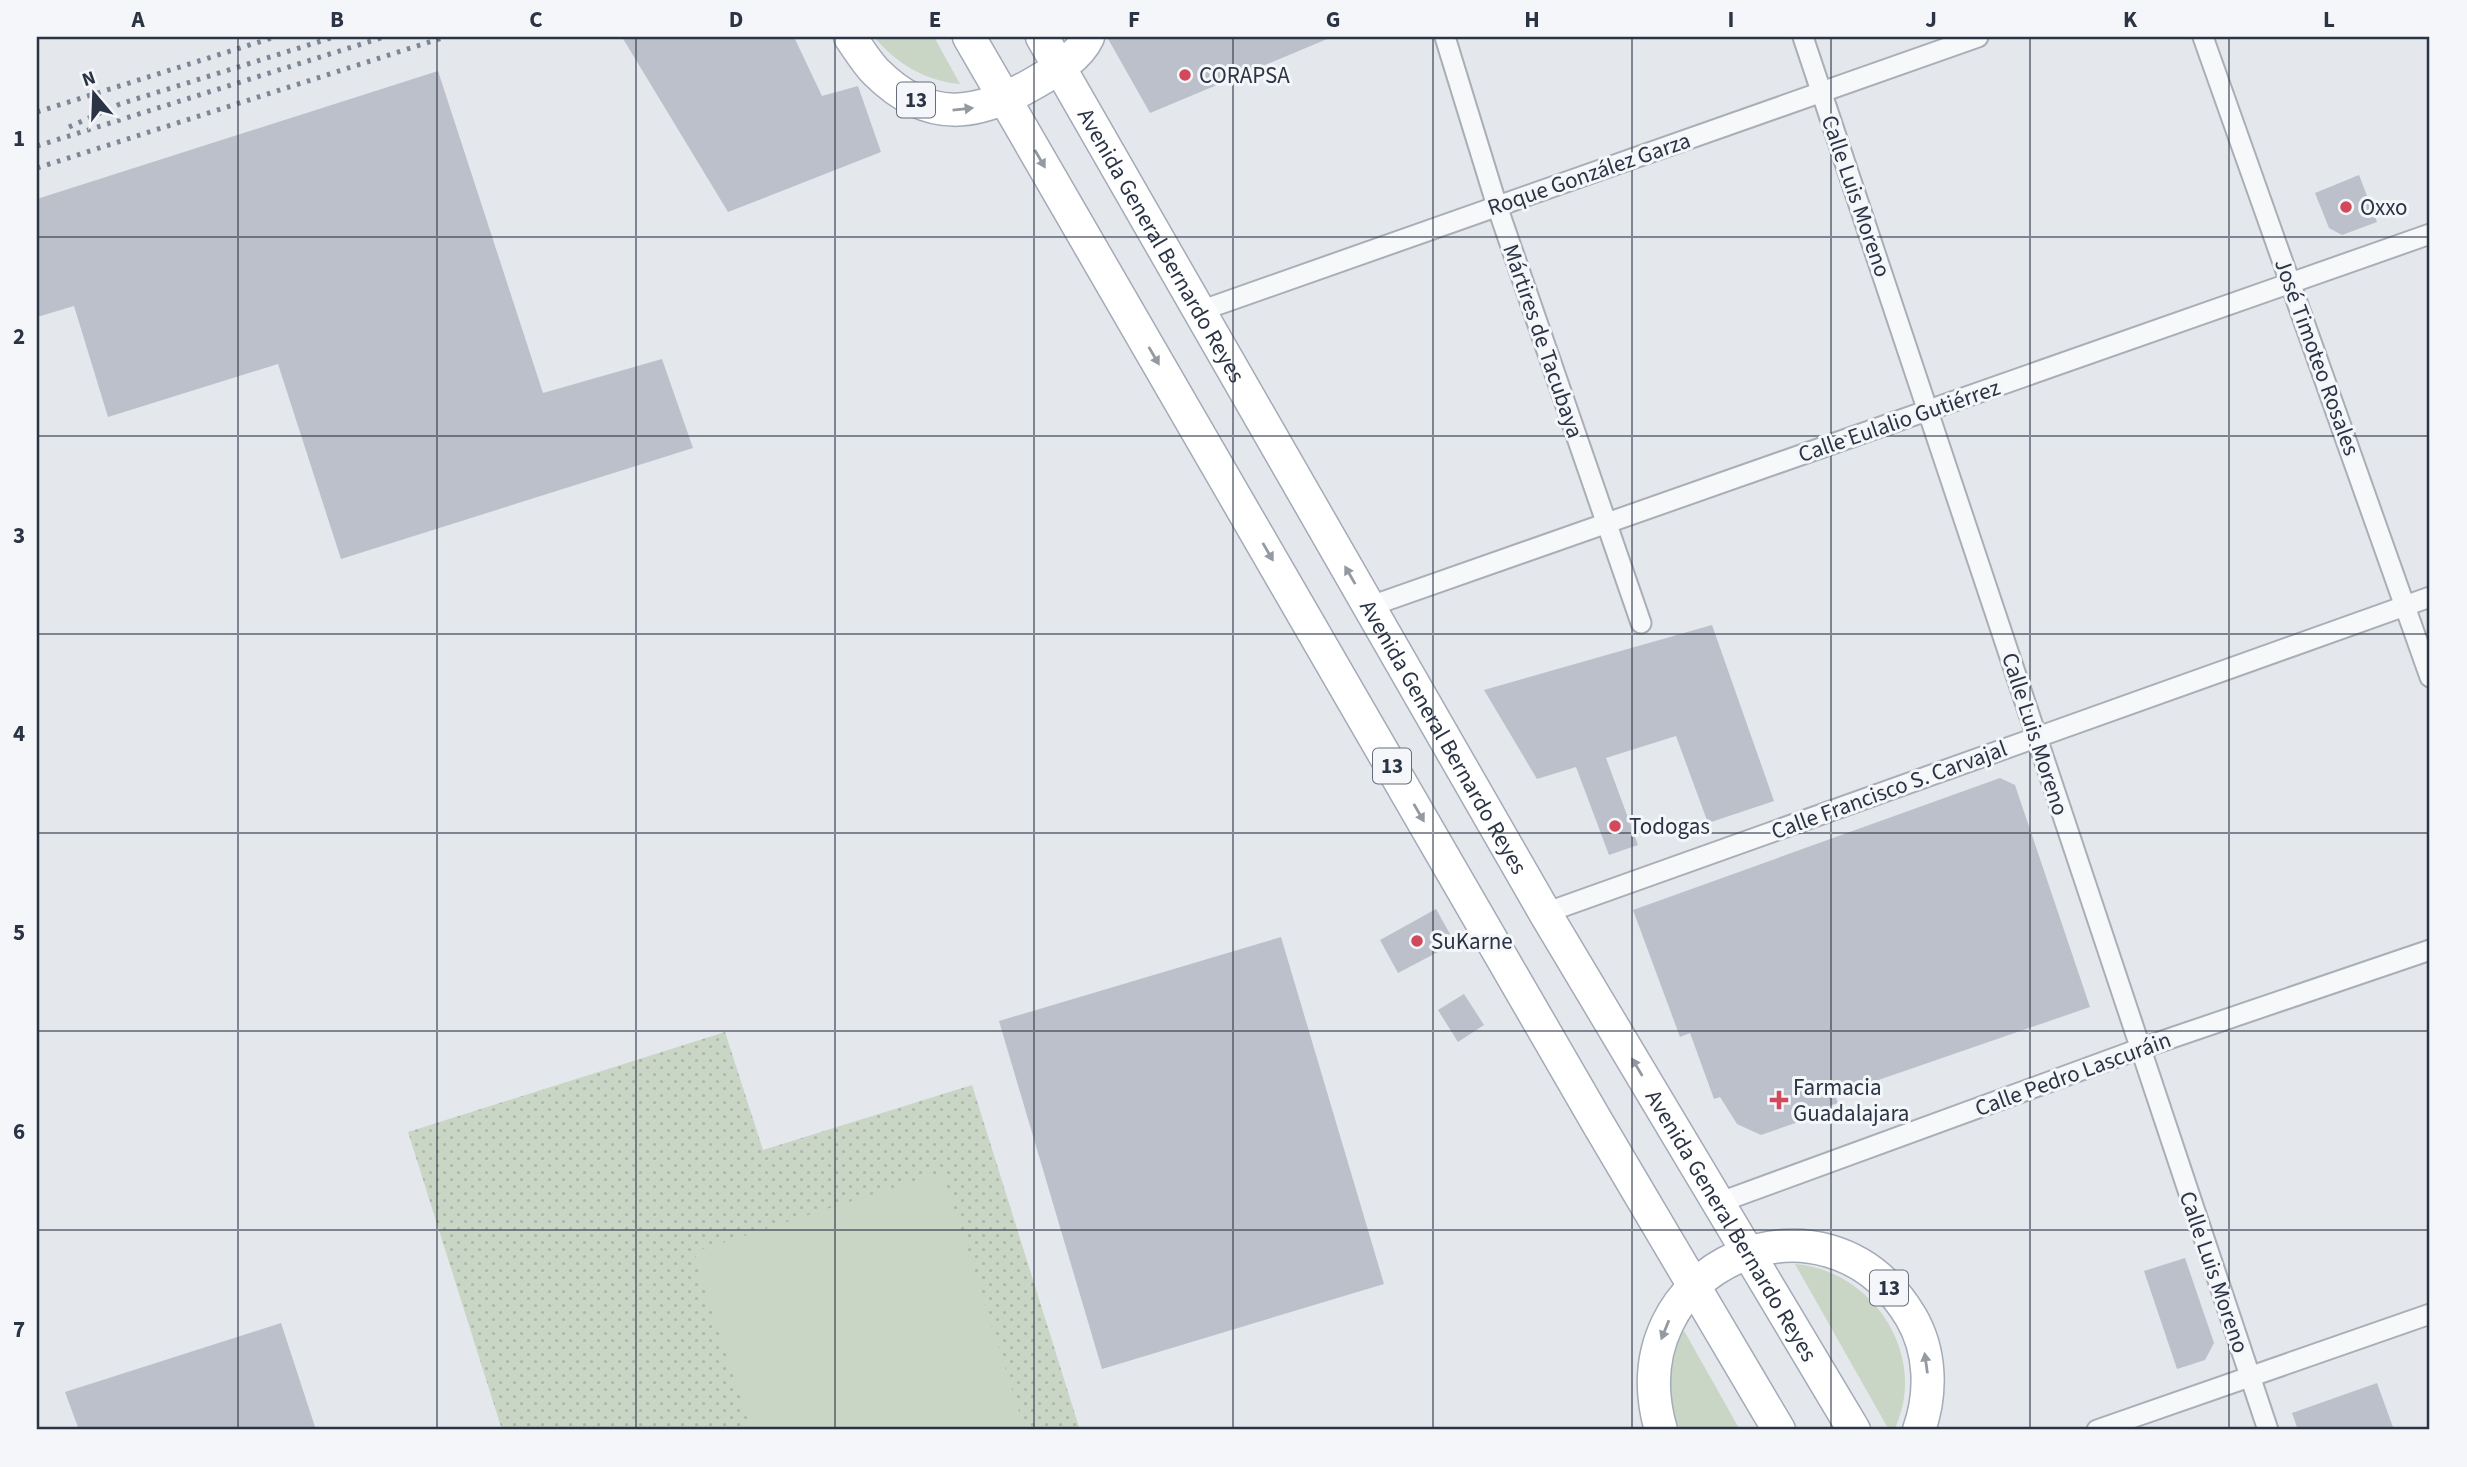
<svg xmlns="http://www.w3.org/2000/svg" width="2467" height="1467" viewBox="0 0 2467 1467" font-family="'Source Sans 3',sans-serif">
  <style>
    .grass { fill: url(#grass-dots) }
    .garden { fill: #c9d6c5 }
    .building { fill: #bbc0ca }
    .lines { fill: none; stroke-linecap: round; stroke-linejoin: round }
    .minor-casing { stroke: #a9aeb7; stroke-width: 23 }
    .primary-casing { stroke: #a3abb8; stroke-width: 35 }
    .minor { stroke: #f7f8fa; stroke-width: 19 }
    .primary { stroke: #fff; stroke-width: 32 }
    .rail { stroke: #7d8696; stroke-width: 5; stroke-dasharray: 3.5 7; stroke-linecap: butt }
    .oneway { fill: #959aa2 }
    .grid { fill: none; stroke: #2b3445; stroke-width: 2; stroke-opacity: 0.55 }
    .poi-dot { fill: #d1495b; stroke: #f4f6f9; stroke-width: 2.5 }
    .labels { text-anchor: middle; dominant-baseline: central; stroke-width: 6; stroke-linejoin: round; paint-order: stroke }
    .shield { fill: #f4f6f9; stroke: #676e7b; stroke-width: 2 }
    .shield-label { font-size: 21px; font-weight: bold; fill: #2b3445 }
    .poi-label { font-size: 23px; fill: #2b3445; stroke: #f4f6f9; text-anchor: start }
    .street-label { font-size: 23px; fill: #2b3445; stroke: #f4f6f9 }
    .neatline { fill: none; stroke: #2b3445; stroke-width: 2.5 }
    .grid-label { font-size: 23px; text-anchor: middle; font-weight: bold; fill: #2b3445 }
  </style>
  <defs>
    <pattern id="grass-dots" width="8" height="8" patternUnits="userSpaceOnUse" patternTransform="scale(1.75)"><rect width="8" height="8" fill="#c9d6c5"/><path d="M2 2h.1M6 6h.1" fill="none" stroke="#adb8ab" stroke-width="1.8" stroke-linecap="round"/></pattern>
  </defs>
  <rect width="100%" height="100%" fill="#e4e7ec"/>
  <path class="grass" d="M725 1032 763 1150 972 1085 1080 1430H502L408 1132Z"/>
  <g class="garden">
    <path d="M874 37H934L960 84C925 81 896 63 874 37Z"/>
    <path d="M942 1172 1025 1430H751L694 1252Z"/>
    <path d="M1795 1264C1873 1270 1930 1357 1894 1430H1889Z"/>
    <path d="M1682 1327 1740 1430H1680C1663 1388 1671 1368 1682 1327Z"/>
  </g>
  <g class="building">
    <path d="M622 37H794L822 96 858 86 881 152 728 212Z"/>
    <path d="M1107 37H1332L1150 113Z"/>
    <path d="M438 71 543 393 662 359 693 448 341 559 278 364 108 417 74 306 37 317V199Z"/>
    <path d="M2359 175 2377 222 2342 235 2329 228 2315 193Z"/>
    <path d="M1712 625 1774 801 1708 823 1676 736 1606 758 1638 845 1609 855 1576 767 1537 779 1484 690Z"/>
    <path d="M2000 778 2015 785 2090 1007 1835 1095 1838 1103 1808 1113 1810 1118 1761 1135 1737 1124 1720 1097 1714 1099 1690 1033 1680 1037 1633 910Z"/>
    <path d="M1436 909 1455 943 1398 973 1380 940Z"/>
    <path d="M1281 937 1384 1284 1102 1369 999 1021Z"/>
    <path d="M1464 994 1484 1025 1458 1042 1438 1010Z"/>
    <path d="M2185 1258 2214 1343 2205 1360 2177 1369 2144 1271Z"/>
    <path d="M281 1323 316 1430H79L65 1392Z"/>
    <path d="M2377 1383 2394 1430H2298L2292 1413Z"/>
  </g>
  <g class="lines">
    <g class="minor-casing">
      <g id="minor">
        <path d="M1445 37 1497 206 1641 623"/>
        <path d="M1803 37 2268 1430"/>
        <path d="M2203 37 2430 677"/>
        <path d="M1200 311 1978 37"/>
        <path d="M1368 607 2430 234"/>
        <path d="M1545 913 2430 597"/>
        <path d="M1718 1203 2139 1049 2430 950"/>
        <path d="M2097 1430 2430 1314"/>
      </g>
    </g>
    <g class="primary-casing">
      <g id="primary">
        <path d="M850 37C858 48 866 62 876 72 928 124 977 117 1036 82 1055 71 1079 57 1088 37"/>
        <path d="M969 37 1597 1122 1779 1430"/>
        <path id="s1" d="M1042 37 1545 913 1854 1430"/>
        <path d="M1661 1430C1613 1266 1825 1173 1911 1317 1931 1351 1932 1393 1919 1430"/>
      </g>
    </g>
    <use href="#minor" class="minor"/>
    <use href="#primary" class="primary"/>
    <g class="rail">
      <path d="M37 112 275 37"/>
      <path d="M69 127 120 104 334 37"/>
      <path d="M37 146 384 37"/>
      <path d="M37 168 445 37"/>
    </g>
  </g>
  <defs><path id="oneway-solid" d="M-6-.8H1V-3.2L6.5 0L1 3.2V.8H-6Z" transform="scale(1.75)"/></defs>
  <g class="oneway">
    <use href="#oneway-solid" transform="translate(963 109) rotate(-6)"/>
    <use href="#oneway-solid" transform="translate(1040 159) rotate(60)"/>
    <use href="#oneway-solid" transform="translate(1154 356) rotate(60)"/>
    <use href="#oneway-solid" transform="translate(1268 552) rotate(60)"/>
    <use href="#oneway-solid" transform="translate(1350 575) rotate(-120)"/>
    <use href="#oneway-solid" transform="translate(1419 813) rotate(60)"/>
    <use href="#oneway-solid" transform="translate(1637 1067) rotate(-121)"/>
    <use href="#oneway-solid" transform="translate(1665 1330) rotate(112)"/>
    <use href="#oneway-solid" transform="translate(1926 1363) rotate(-98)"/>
  </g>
  <path class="grid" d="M238 37V1430M437 37V1430M636 37V1430M835 37V1430M1034 37V1430M1233 37V1430M1433 37V1430M1632 37V1430M1831 37V1430M2030 37V1430M2229 37V1430M37 237H2430M37 436H2430M37 634H2430M37 833H2430M37 1031H2430M37 1230H2430"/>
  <g class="poi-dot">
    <circle cx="1185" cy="75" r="7"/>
    <circle cx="2346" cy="207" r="7"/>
    <circle cx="1615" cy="826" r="7"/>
    <circle cx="1417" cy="941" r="7"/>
    <path d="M1775.5 1089.5h7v7h7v7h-7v7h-7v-7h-7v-7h7z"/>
  </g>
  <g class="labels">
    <g class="shield">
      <rect x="897" y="82.5" width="38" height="35" rx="5"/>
      <rect x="1373" y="748.5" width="38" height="35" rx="5"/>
      <rect x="1870" y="1270.5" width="38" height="35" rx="5"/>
    </g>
    <g class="shield-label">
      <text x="916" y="100">13</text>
      <text x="1392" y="766">13</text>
      <text x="1889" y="1288">13</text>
    </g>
    <g class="poi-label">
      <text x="1199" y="75">CORAPSA</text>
      <text x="2360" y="207">Oxxo</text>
      <text x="1629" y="826">Todogas</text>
      <text x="1431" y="941">SuKarne</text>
      <text x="1793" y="1087">Farmacia<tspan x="1793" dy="26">Guadalajara</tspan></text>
    </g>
    <g class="street-label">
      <text transform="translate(1589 174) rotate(-19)">Roque González Garza</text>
      <text transform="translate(1856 196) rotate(71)">Calle Luis Moreno</text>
      <text stroke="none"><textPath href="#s1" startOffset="240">Avenida General Bernardo Reyes</textPath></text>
      <text transform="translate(1543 341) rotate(71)">Mártires de Tacubaya</text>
      <text transform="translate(2317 357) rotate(70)">José Timoteo Rosales</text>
      <text transform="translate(1899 421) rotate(-19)">Calle Eulalio Gutiérrez</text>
      <text transform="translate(2035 734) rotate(72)">Calle Luis Moreno</text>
      <text stroke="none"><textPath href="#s1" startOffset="807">Avenida General Bernardo Reyes</textPath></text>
      <text transform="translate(1889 790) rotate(-20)">Calle Francisco S. Carvajal</text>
      <text transform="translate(2073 1074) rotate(-20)">Calle Pedro Lascuráin</text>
      <text stroke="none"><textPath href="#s1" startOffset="1374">Avenida General Bernardo Reyes</textPath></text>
      <text transform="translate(2214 1272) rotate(71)">Calle Luis Moreno</text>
    </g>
  </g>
  <rect width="2467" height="1467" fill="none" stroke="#f4f6f9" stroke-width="77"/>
  <g transform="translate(94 94) rotate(341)" stroke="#f4f6f9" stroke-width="5" paint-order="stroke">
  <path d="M0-5L12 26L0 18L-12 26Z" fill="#2b3445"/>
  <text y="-10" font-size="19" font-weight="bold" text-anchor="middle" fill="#2b3445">N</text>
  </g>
  <rect x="38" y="38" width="2390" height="1390" class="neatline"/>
  <g class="grid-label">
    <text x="138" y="27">A</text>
    <text x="337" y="27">B</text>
    <text x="536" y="27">C</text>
    <text x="736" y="27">D</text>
    <text x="935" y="27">E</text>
    <text x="1134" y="27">F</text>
    <text x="1333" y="27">G</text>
    <text x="1532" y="27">H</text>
    <text x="1731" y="27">I</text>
    <text x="1931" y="27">J</text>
    <text x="2130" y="27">K</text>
    <text x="2329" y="27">L</text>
    <text x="19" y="146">1</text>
    <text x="19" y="344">2</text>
    <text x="19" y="543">3</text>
    <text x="19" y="741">4</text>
    <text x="19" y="940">5</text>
    <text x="19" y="1139">6</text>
    <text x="19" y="1337">7</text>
  </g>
</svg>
